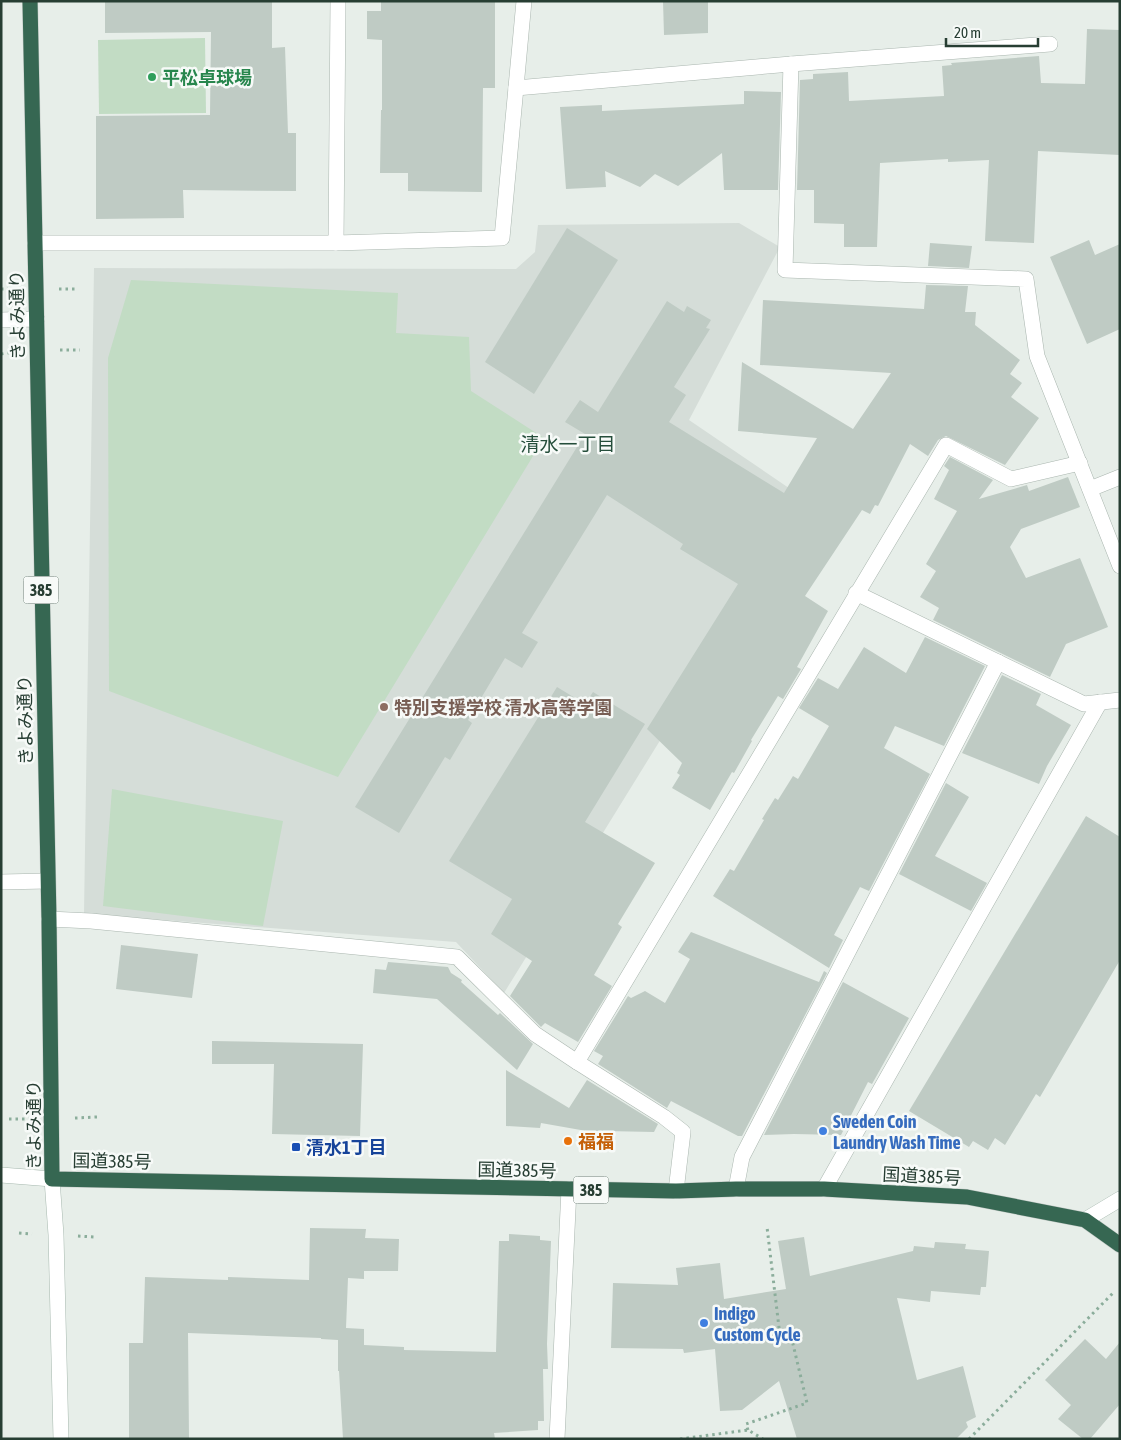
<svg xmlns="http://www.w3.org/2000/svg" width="1121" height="1440" viewBox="0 0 1121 1440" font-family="'Asap Condensed','Noto Sans JP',sans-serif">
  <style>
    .built { fill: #d5ddd8 }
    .green { fill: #c2dcc4 }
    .building { fill: #bfcbc4 }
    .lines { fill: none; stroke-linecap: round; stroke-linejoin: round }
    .street-casing { stroke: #aab6af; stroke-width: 16 }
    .secondary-casing { stroke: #a6b8ae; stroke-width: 16 }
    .highway-casing { stroke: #c3c9c6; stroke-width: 16 }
    .path { stroke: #8bad9b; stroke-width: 3; stroke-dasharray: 2.5 4; stroke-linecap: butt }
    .street { stroke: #fff; stroke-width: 15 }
    .secondary { stroke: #fff; stroke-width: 15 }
    .highway { stroke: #366752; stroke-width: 15 }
    .leisure-dot { fill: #2e9e5b; stroke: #f7faf8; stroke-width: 2 }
    .education-dot { fill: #8d6e63; stroke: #f7faf8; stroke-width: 2 }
    .shop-dot { fill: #3f7fe0; stroke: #f7faf8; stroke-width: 2 }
    .food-dot { fill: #e8710a; stroke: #f7faf8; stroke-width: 2 }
    .transit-dot { fill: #1a4fb4; stroke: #f7faf8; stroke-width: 2 }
    .labels { text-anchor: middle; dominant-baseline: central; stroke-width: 5; stroke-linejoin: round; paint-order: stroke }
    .shield { fill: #f7faf8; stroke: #65766e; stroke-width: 1 }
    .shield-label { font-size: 16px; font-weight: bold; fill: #273e33 }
    .leisure-label { font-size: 18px; font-weight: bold; fill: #27864d; stroke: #f7faf8; text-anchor: start }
    .street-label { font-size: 18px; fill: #273e33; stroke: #f7faf8 }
    .education-label { font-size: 18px; font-weight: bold; fill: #785e54; stroke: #f7faf8; text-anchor: start }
    .shop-label { font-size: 18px; font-weight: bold; fill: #366cbe; stroke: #f7faf8; text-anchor: start }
    .food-label { font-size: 18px; font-weight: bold; fill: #c56008; stroke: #f7faf8; text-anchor: start }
    .transit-label { font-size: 18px; font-weight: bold; fill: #164399; stroke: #f7faf8; text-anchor: start }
    .neighbourhood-label { font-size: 19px; fill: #254e3b; stroke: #f7faf8 }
  </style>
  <rect width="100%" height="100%" fill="#e7eee9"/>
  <path class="built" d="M739 223 780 247 689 420 808 501 504 993 456 942 84 914 94 268 516 269 535 252 538 225Z"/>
  <g class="green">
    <path d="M205 38 206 113 99 114 98 40Z"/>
    <path d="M131 280 398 293 396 333 469 337 471 391 544 438 338 777 109 691 108 358Z"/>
    <path d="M112 789 283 821 263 926 103 906Z"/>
  </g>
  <g class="building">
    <path d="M105 1H272V48L285 47 288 133H296V191L183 190 184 218 96 219V116L210 115 211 32 105 33Z"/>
    <path d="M381 1H495V88H483L482 192 408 191V173H380L381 110H382V40L367 39V11H381Z"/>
    <path d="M663 1H708V33L664 35Z"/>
    <path d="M1087 29 1120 30V155L1038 151 1034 243 985 241 989 160 948 162V159L880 163 877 247H844V224L814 223V190H797L800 80 813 79V74L848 72 849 101 944 96 942 66 952 65 951 63 1039 56 1041 83 1085 84Z"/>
    <path d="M744 91 781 92 778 190H724L722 153 678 186 655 174 640 187 605 171 606 187 566 189 560 107 602 105V111L744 104Z"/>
    <path d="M567 228 618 260 534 394 485 362Z"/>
    <path d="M1089 240 1095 255 1120 244V329L1087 344 1050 257Z"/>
    <path d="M930 243 972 246 969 268 928 266Z"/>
    <path d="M926 285 968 286 965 312H976L975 325 1020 360 1010 374 1022 383 1011 397 1039 418 1005 465 946 436 938 440 928 456 910 444 878 506 875 505 870 514 862 510 805 596 828 611 797 667 801 669 783 699 778 696 751 740 752 741 734 773 732 772 710 810 672 788 680 775 677 773 682 763 647 729 738 584 680 549 683 544 607 495 522 633 538 642 522 668 505 658 468 720 472 723 450 760 445 757 399 833 355 807 585 434 565 422 580 400 598 412 667 301 684 312 687 306 711 320 706 328 710 329 674 387 686 395 669 422 784 493 817 438 738 431 742 362 853 429 891 373 760 365 763 300 924 309Z"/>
    <path d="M950 457 993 480 979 499 1027 485 1029 491 1068 477 1080 507 1021 529 1010 547 1026 578 1080 558 1108 627 1066 644 1050 677 933 620 939 608 920 597 936 571 926 564 957 511 934 499 949 470 944 466Z"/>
    <path d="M925 637 985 666 944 746 895 726 884 748 930 774 869 891 860 887 834 935 843 940 829 968 713 896 730 869 734 871 764 820 762 819 775 798 778 800 793 776 798 779 829 726 799 708 818 678 838 689 864 647 906 673Z"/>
    <path d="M1002 675 1041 694 1036 705 1071 725 1047 766 1039 784 962 753Z"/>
    <path d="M557 687 585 704 593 692 645 724 585 822 655 863 618 924 622 927 594 975 612 986 578 1042 545 1023 541 1027 510 996 532 961 491 934 512 899 449 861Z"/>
    <path d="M946 783 969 797 935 856 987 883 971 911 899 874Z"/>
    <path d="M1086 816 1120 837V960L1040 1097 1036 1094 1005 1145 995 1138 988 1150 973 1141 969 1147 909 1111Z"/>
    <path d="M691 932 819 982 824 971 827 973 742 1136H738L671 1101 667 1108 598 1064 603 1056 594 1051 628 996 631 998 645 991 665 1003 690 959 678 952Z"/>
    <path d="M121 945 198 954 192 998 116 989Z"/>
    <path d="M388 962 448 967 451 973 462 980 461 982 498 1015 500 1013 533 1044 517 1070 437 999 373 993 375 969 386 970Z"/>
    <path d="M843 982 909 1018 872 1084 868 1082 841 1135 794 1134 764 1135Z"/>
    <path d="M212 1041 363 1044 360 1136 272 1134 274 1064H212Z"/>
    <path d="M506 1070 569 1108 587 1080 658 1124 654 1132 605 1131 609 1133V1135L541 1123 540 1128 506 1126Z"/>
    <path d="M310 1228 366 1229 365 1238 399 1239 398 1271H364V1279L348 1278 346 1328 364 1329V1345L404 1347V1350L496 1352 499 1241H509V1234L540 1236V1240L551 1241 547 1344 548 1369H543L544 1421H538V1430L494 1433 495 1439H343L339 1371H338V1340L321 1339V1338L188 1333 189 1439H129V1343H143L145 1277 228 1280V1277L309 1280Z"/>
    <path d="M804 1237 810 1276 913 1251 914 1246 934 1248 935 1242 966 1244 965 1249 989 1251 986 1287H981L980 1295 931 1291 930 1302 897 1298 917 1380 963 1366 976 1417 966 1422 968 1427 956 1439H797L779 1381 742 1410 720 1411 715 1349 684 1353 683 1349 611 1348 613 1283 678 1285 676 1268 720 1263 724 1299 786 1289 778 1241Z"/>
    <path d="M1085 1339 1106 1359 1120 1342V1404L1090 1439H1083L1058 1419 1071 1405 1045 1380Z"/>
  </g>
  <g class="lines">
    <g class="street-casing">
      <g id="street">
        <path d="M791 64 1050 44"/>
        <path d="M516 88 791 64 785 270 1026 279 1037 356 1120 566"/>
        <path d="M35 243H336L502 238 524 1"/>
        <path d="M336 243 338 1"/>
        <path d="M1 320 37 319"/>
        <path d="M1090 489 1120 477"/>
        <path d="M856 593 1084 704 1120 700"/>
        <path d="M1 882 47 881"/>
        <path d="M49 919 91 921 457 957 535 1034 577 1062"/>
        <path d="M736 1189 742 1157 998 662"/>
        <path d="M824 1189 1100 702"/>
        <path d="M676 1191 683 1132 664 1117 577 1062 946 445 1011 479 1080 463"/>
        <path d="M557 1439 569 1189"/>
      </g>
    </g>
    <g class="secondary-casing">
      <g id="secondary">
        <path d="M1 1175 52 1179 56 1235 61 1439"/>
        <path d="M1085 1220 1120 1199"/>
      </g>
    </g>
    <g class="highway-casing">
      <path id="highway" d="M30 1 49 919 52 1179 676 1191 736 1189H824L967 1197 1085 1220 1120 1245"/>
    </g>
    <g class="path">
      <path d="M1 289H12"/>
      <path d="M59 289H78"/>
      <path d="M60 350H80"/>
      <path d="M1 354 14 352"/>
      <path d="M75 1118 97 1117"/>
      <path d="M9 1119H29"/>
      <path d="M19 1233 32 1234"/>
      <path d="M78 1236 95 1237"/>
      <path d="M748 1430 746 1424 807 1403 792 1340 780 1336 767 1227"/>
      <path d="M680 1439 748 1430 763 1439"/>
      <path d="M969 1439 1115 1291"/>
    </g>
    <use href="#street" class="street"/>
    <use href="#secondary" class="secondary"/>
    <use href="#highway" class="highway"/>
  </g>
  <circle class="leisure-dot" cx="152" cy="77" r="5"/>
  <circle class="education-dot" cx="384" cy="707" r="5"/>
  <g class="shop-dot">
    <circle cx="823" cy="1131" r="5"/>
    <circle cx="704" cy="1323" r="5"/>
  </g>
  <circle class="food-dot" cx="568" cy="1141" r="5"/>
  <rect class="transit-dot" x="291" y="1142" width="10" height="10" rx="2.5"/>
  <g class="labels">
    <g class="shield">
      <rect x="23.5" y="576.5" width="35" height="27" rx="4"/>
      <rect x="573.5" y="1176.5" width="35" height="27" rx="4"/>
    </g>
    <g class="shield-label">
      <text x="41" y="590">385</text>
      <text x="591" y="1190">385</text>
    </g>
    <g class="leisure-label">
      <text x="162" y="77">平松卓球場</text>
    </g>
    <g class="street-label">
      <text transform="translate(17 315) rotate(-91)">きよみ通り</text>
      <text transform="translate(25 720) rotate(-91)">きよみ通り</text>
      <text transform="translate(33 1125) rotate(-90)">きよみ通り</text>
      <text transform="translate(112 1161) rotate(1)">国道385号</text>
      <text transform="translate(517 1170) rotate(1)">国道385号</text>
      <text transform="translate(922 1176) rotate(3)">国道385号</text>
    </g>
    <g class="education-label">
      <text x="394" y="707">特別支援学校 清水高等学園</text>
    </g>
    <g class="shop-label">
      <text x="833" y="1121">Sweden Coin<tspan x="833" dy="21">Laundry Wash Time</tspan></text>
      <text x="714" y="1313">Indigo<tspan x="714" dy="21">Custom Cycle</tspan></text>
    </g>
    <g class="food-label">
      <text x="578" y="1141">福福</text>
    </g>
    <g class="transit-label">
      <text x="306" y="1147">清水1丁目</text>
    </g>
    <g class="neighbourhood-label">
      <text x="568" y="444">清水一丁目</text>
    </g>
  </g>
  <rect width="1121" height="1440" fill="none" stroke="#273e33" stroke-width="5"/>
  <path d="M946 38v8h92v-8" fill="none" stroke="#273e33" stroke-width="2.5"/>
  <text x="954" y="38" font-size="15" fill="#273e33" stroke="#f7faf8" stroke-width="4" paint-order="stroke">20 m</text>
</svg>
